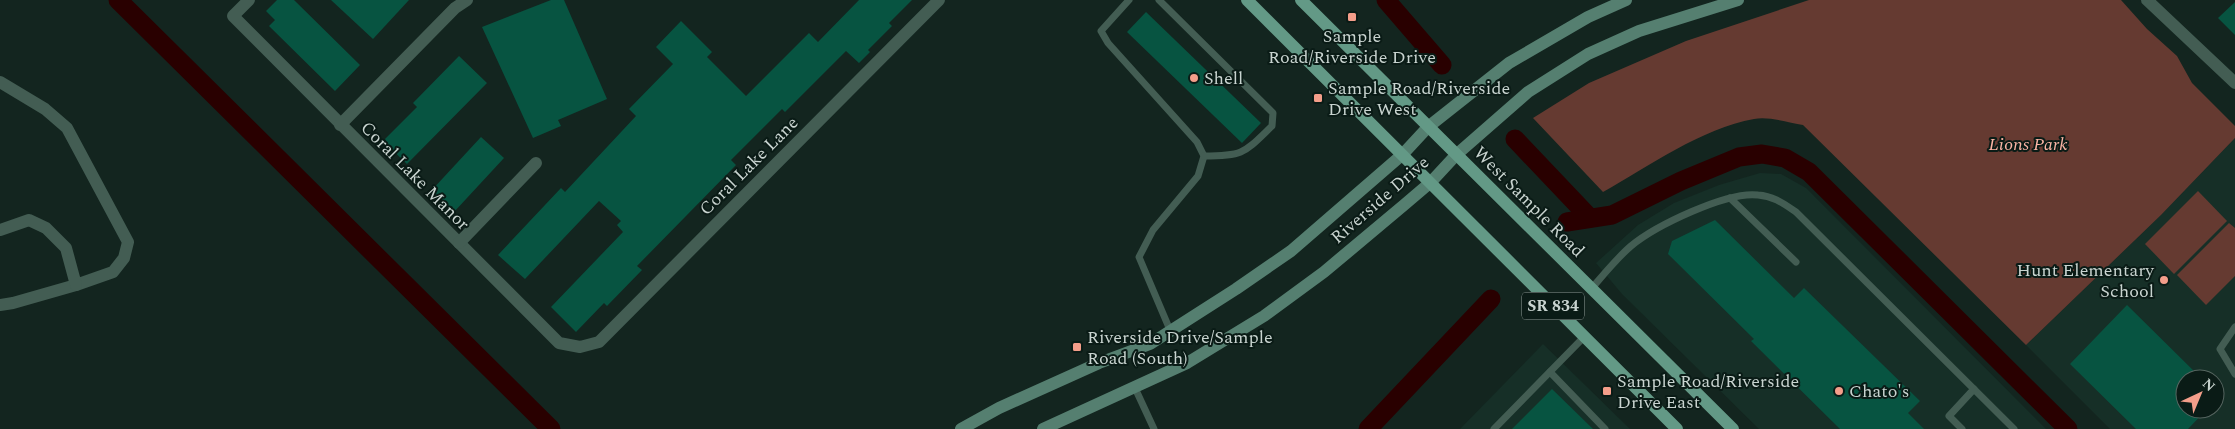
<svg xmlns="http://www.w3.org/2000/svg" width="2235" height="429" viewBox="0 0 2235 429" font-family="Spectral,serif">
  <style>
    .built { fill: #162f27; fill-rule: evenodd }
    .green { fill: #653a31 }
    .lines { fill: none; stroke-linecap: round; stroke-linejoin: round }
    .canal { stroke: #290000; stroke-width: 19 }
    .building { fill: #075441 }
    .lane { stroke: #435d53; stroke-width: 7 }
    .street { stroke: #435d53; stroke-width: 12 }
    .secondary { stroke: #557f70; stroke-width: 12 }
    .primary { stroke: #639986; stroke-width: 12 }
    .poi-dot { fill: #f49e8a; stroke: #0a1b16; stroke-width: 2 }
    .labels { text-anchor: middle; dominant-baseline: central; stroke-width: 4; stroke-linejoin: round; paint-order: stroke }
    .shield { fill: #0a1b16; stroke: #909c98; stroke-width: 1 }
    .shield-label { font-size: 16px; font-weight: bold; fill: #c9d4d0 }
    .poi-label { font-size: 18px; fill: #c9d4d0; stroke: #0a1b16; text-anchor: start }
    .park-label { font-size: 18px; font-style: italic; fill: #fbb5a5; stroke: #0a1b16 }
    .street-label { font-size: 18px; fill: #c9d4d0; stroke: #0a1b16 }
  </style>
  <rect width="100%" height="100%" fill="#13251f"/>
  <g class="built">
    <path d="M2235 138V429H2110L2026 345 2161 215ZM2185 379H2215V409H2185Z"/>
    <path d="M1760 173 1781 174 1806 188 2046 429H1759L1622 294 1596 263 1638 225 1674 203 1719 185Z"/>
    <path d="M1543 344 1630 429H1460Z"/>
  </g>
  <g class="green">
    <path d="M1809 0H2121L2147 29 2177 56 2192 83 2235 126V138L2161 215 2026 345 1803 125C1789 123 1769 116 1754 119 1702 128 1648 167 1603 192L1533 118 1589 83 1686 41Z"/>
    <path d="M2198 191 2227 221 2174 274 2145 244Z"/>
    <path d="M2229 223 2235 228V276L2206 305 2177 275Z"/>
  </g>
  <g class="lines">
    <g class="canal">
      <path d="M118 0 551 429"/>
      <path d="M1386 0 1442 65"/>
      <path d="M1515 139 1590 218"/>
      <path d="M1567 222 1612 215 1681 181 1739 157 1762 154 1785 158 1809 172 2068 429"/>
      <path d="M1368 429 1491 299"/>
    </g>
  </g>
  <g class="building">
    <path d="M277 0H294L360 65 335 91 269 26 275 20 266 11Z"/>
    <path d="M331 0H409L373 39Z"/>
    <path d="M551 0H564L607 99 558 120 561 126 533 138 482 27Z"/>
    <path d="M859 0H912L889 23 892 26 868 50 870 52 859 63 846 51 785 112 782 109 731 160 736 165 637 266 642 270 607 306 604 303 576 332 551 307 623 232 617 225 621 221 599 201 525 279 498 255 561 188 565 192 636 116 629 109 673 64 656 47 681 21 712 52 707 57 746 96 809 33 818 42Z"/>
    <path d="M2235 2V35L2218 18Z"/>
    <path d="M1146 12 1261 123 1242 143 1127 32Z"/>
    <path d="M459 56 487 83 407 164 383 141 417 107 413 103Z"/>
    <path d="M481 137 504 158 454 212 431 191Z"/>
    <path d="M1715 220 1794 298 1804 288 1920 401 1908 413 1924 429H1840L1751 341 1754 339 1668 254 1672 241Z"/>
    <path d="M2127 305 2202 379H2185V409H2207L2188 429H2136L2070 364Z"/>
    <path d="M1552 389 1593 429H1512Z"/>
  </g>
  <g class="lines">
    <g class="lane">
      <path d="M1129 0 1101 31 1108 43 1197 142 1204 156 1198 176 1153 230 1139 257 1170 330"/>
      <path d="M1159 0 1273 113 1272 126C1244 153 1244 156 1204 156"/>
      <path d="M1730 198 1796 262"/>
      <path d="M1592 288C1604 274 1617 258 1631 246 1655 226 1727 191 1758 195 1774 196 1784 204 1796 212L2014 429"/>
      <path d="M2235 327 2220 349 2235 374"/>
      <path d="M1550 372 1605 429"/>
      <path d="M1135 388 1154 429"/>
      <path d="M1494 429 1584 337"/>
      <path d="M1962 429 1949 416 1974 389"/>
    </g>
    <g class="street">
      <path d="M249 0 233 16 559 343 580 347 599 342 939 0"/>
      <path d="M2147 0 2235 83"/>
      <path d="M0 82 45 109 67 128 128 242 124 258 113 272 76 285 13 303 0 305"/>
      <path d="M340 125 455 8 467 0"/>
      <path d="M0 230 29 220 46 228 66 248 76 285"/>
      <path d="M459 243 536 163"/>
    </g>
    <g class="secondary">
      <path d="M961 429 999 408 1099 363 1150 344 1236 289 1291 251 1403 154 1428 127 1509 63 1588 17 1626 0"/>
      <path d="M1043 429 1187 363 1264 316 1324 272 1404 205 1431 182 1456 155 1528 92 1588 54 1639 31 1738 0"/>
    </g>
    <g class="primary">
      <path d="M1247 0 1677 429"/>
      <path d="M1301 0 1733 429"/>
    </g>
  </g>
  <g class="poi-dot">
    <rect x="1347" y="12" width="10" height="10" rx="2.5"/>
    <circle cx="1194" cy="78" r="5"/>
    <rect x="1313" y="93" width="10" height="10" rx="2.5"/>
    <circle cx="2164" cy="280" r="5"/>
    <rect x="1072" y="342" width="10" height="10" rx="2.5"/>
    <rect x="1602" y="386" width="10" height="10" rx="2.5"/>
    <circle cx="1839" cy="391" r="5"/>
  </g>
  <g class="labels">
    <rect class="shield" x="1522" y="292.5" width="62" height="27" rx="4"/>
    <g class="shield-label">
      <text x="1553" y="306">SR 834</text>
    </g>
    <g class="poi-label">
      <text x="1352" y="36" text-anchor="middle">Sample<tspan x="1352" dy="21">Road/Riverside Drive</tspan></text>
      <text x="1204" y="78">Shell</text>
      <text x="1328" y="88">Sample Road/Riverside<tspan x="1328" dy="21">Drive West</tspan></text>
      <text x="2154" y="270" text-anchor="end">Hunt Elementary<tspan x="2154" dy="21">School</tspan></text>
      <text x="1087" y="337">Riverside Drive/Sample<tspan x="1087" dy="21">Road (South)</tspan></text>
      <text x="1617" y="381">Sample Road/Riverside<tspan x="1617" dy="21">Drive East</tspan></text>
      <text x="1849" y="391">Chato's</text>
    </g>
    <g class="park-label">
      <text x="2028" y="144">Lions Park</text>
    </g>
    <g class="street-label">
      <text transform="translate(749 166) rotate(-45)">Coral Lake Lane</text>
      <text transform="translate(415 176) rotate(45)">Coral Lake Manor</text>
      <text transform="translate(1380 200) rotate(-41)">Riverside Drive</text>
      <text transform="translate(1529 202) rotate(45)">West Sample Road</text>
    </g>
  </g>
  <g transform="translate(2200 394) rotate(44)"><circle r="24" fill="#0a1b16" stroke="#566560"/>
  <path d="M0-4L9 19L0 12L-9 19Z" fill="#f49e8a"/>
  <text y="-8" font-size="14" font-weight="bold" text-anchor="middle" fill="#c9d4d0">N</text>
  </g>
</svg>
